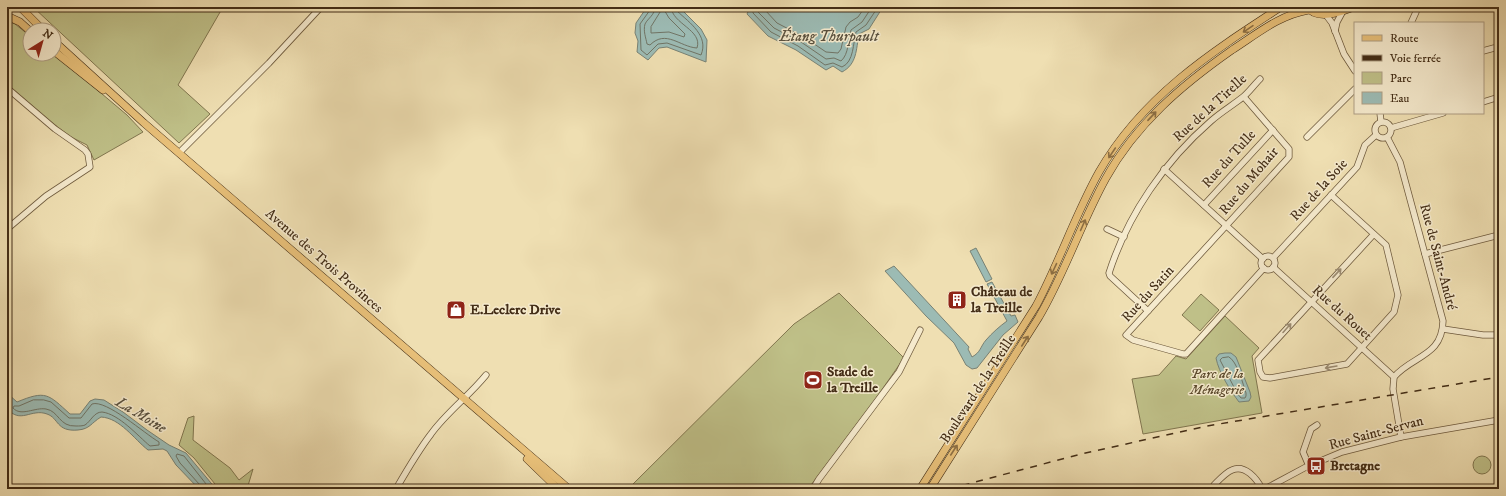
<svg xmlns="http://www.w3.org/2000/svg" width="1506" height="496" viewBox="0 0 1506 496" font-family="'IM FELL DW Pica',serif">
  <style>
    .green { fill: #bfc088; stroke: #81764f }
    .water { fill: #9cbbb4; stroke: #788275 }
    .lines { fill: none; stroke-linecap: round; stroke-linejoin: round }
    .shore { stroke: #707465; stroke-width: 1 }
    .minor-casing { stroke: #6e5a3d; stroke-width: 7 }
    .major-casing { stroke: #432d16; stroke-width: 8 }
    .minor { stroke: #f5eacd; stroke-width: 5.5 }
    .major { stroke: #e8c079; stroke-width: 7 }
    .rail { stroke: #432d16; stroke-width: 1.5; stroke-dasharray: 7 7; stroke-linecap: butt }
    .oneway { stroke: #8d6f43 }
    .oneway2 { stroke: #9c8c72 }
    .labels { text-anchor: middle; dominant-baseline: central; stroke-width: 3; stroke-linejoin: round; paint-order: stroke }
    .street-label { font-size: 14px; fill: #432d16; stroke: #f5eacd }
    .poi-label { font-size: 14px; font-weight: bold; fill: #432d16; stroke: #f5eacd; text-anchor: start }
    .park-label { font-size: 14px; font-style: italic; fill: #5c4a2d; stroke: #f5eacd }
    .water-label { font-size: 15px; font-style: italic; fill: #59503e; stroke: #f5eacd }
  </style>
  <rect width="100%" height="100%" fill="#efdfb2"/>
  <filter id="stains"><feTurbulence type="fractalNoise" baseFrequency=".005" numOctaves="4"/><feColorMatrix values="0 0 0 0 .2 0 0 0 0 .09 0 0 0 0 .02 0 0 0 .5 -.17"/></filter>
  <radialGradient id="worn" r=".72"><stop offset=".6" stop-color="#630" stop-opacity="0"/><stop offset="1" stop-color="#630" stop-opacity=".3"/></radialGradient>
  <g class="green">
    <path d="M33 7H223L178 85 210 114 179 143Z"/>
    <path d="M7 21 15 24 30 36V54H53L57 56 127 115 143 132 94 160 87 145 71 137 51 122 7 84Z"/>
    <path d="M839 293 904 358 874 401 808 489H628L794 324Z"/>
    <path d="M1201 294 1219 310 1200 331 1182 315Z"/>
    <path d="M1225 316 1259 348 1252 356 1262 413 1143 434 1132 379 1159 375 1176 356 1186 359Z"/>
    <path d="M194 416 193 440 230 468 239 480 253 469 247 489H219L194 458 179 445 188 418Z"/>
    <circle cx="1482" cy="465" r="9"/>
  </g>
  <g class="water">
    <path d="M647 7H678L682 10 701 29 707 40 706 62 667 47 659 48 648 60 637 52 638 41 635 33 636 23Z"/>
    <path d="M750 7H883L869 29 859 34C856 50 857 64 842 72L833 66 826 70 796 50 768 36 747 14Z"/>
    <path d="M976 248 992 279 986 282 970 251Z"/>
    <path d="M894 266 969 347 968 349 972 357C981 352 980 347 986 340 992 333 1000 326 1007 321L987 284 992 282 1011 316 1015 315 1018 322 1003 335 977 368 972 369 966 365 954 343 926 316 885 271Z"/>
    <path d="M1225 353H1231L1236 357 1250 392 1251 397 1249 401 1239 402C1230 390 1219 373 1216 358L1219 354Z"/>
    <path d="M7 393 17 402C46 390 48 394 70 414H80L90 401 95 399 104 400 123 412 147 430 169 445 186 453 216 489H199L176 465 167 451 163 449 148 450C134 439 120 418 101 417 91 423 90 429 78 430 56 432 59 418 47 414 31 408 20 425 7 408Z"/>
  </g>
  <g class="lines">
    <g class="shore">
      <path d="M650 7V10L640 24 641 50 647 55 658 44 667 43 701 55C709 36 690 23 677 11L676 7"/>
      <path d="M655 7C655 15 648 18 645 24 643 31 646 38 647 44L650 45C666 29 680 47 697 48 703 30 672 24 671 7"/>
      <path d="M753 7V13L771 32 798 46 825 65 833 63 842 67C854 62 853 43 856 32L866 25 878 7"/>
      <path d="M758 7V12L774 28 801 42 826 59 834 58 841 61C849 54 848 40 851 30L862 22 872 7"/>
      <path d="M764 7 765 10 777 23 804 37 826 52 838 53 841 49 846 27 850 22 858 17 865 7"/>
      <path d="M663 8 669 18 685 34 684 37 669 32 651 33V27Z"/>
      <path d="M1229 357C1237 361 1243 384 1246 393V396L1245 398H1241L1237 393 1220 360 1222 358Z"/>
      <path d="M44 400 51 402 69 418H81L92 404C106 399 145 434 159 442V445L150 446C138 436 119 414 102 412 94 412 91 421 85 425 83 426 79 426 76 426 59 427 59 411 46 409 35 407 21 417 13 408L14 406H19L33 400Z"/>
      <path d="M201 489 200 485 180 463 176 456 177 454 184 456 210 489"/>
    </g>
    <g class="minor-casing">
      <g id="minor">
        <path d="M1326 15 1332 23 1344 54 1355 71"/>
        <path d="M1411 23 1416 12"/>
        <path d="M1335 31 1337 22 1343 11"/>
        <path d="M1483 51 1494 48"/>
        <path d="M7 88 55 129 85 150 88 154 90 167 46 196 7 229"/>
        <path d="M1244 97 1289 149V157L1126 335 1133 340 1183 354H1186L1264 268"/>
        <path d="M1483 102 1499 97"/>
        <path d="M1380 113 1381 122"/>
        <circle cx="1383" cy="130" r="8"/>
        <path d="M1391 128 1443 113"/>
        <path d="M1307 137 1355 89"/>
        <path d="M1387 137 1400 162 1443 321C1442 357 1413 355 1394 377L1393 389 1401 437"/>
        <path d="M179 153 269 63 321 7"/>
        <path d="M1164 169 1263 259"/>
        <path d="M1331 195 1386 245 1398 295 1394 312 1347 364 1270 378 1263 377 1260 372 1258 360 1374 234"/>
        <path d="M1204 205 1273 130"/>
        <path d="M1107 229 1124 237"/>
        <path d="M1425 254 1499 235"/>
        <circle cx="1268" cy="263" r="7"/>
        <path d="M1273 258 1357 167 1365 145 1376 135"/>
        <path d="M1273 267 1394 377"/>
        <path d="M1148 311 1110 276 1109 273C1128 214 1165 161 1211 121 1221 112 1233 105 1243 97 1249 92 1254 85 1260 79"/>
        <path d="M1443 329 1483 335H1499"/>
        <path d="M1309 466 1303 452 1311 429 1317 425"/>
        <path d="M396 489C407 470 418 451 431 434 447 412 469 396 486 375"/>
        <path d="M813 489 819 479 899 372 920 330"/>
        <path d="M1215 489 1214 485C1219 480 1225 473 1232 470 1245 464 1257 479 1262 489"/>
        <path d="M1265 489 1306 467 1342 452 1401 437 1499 420"/>
      </g>
    </g>
    <g class="major-casing">
      <g id="major">
        <path d="M20 7 43 30"/>
        <path d="M1307 7C1317 21 1341 12 1354 7"/>
        <path d="M7 11 11 7"/>
        <path d="M7 16 20 22 30 31"/>
        <path d="M54 41 144 123 569 489"/>
        <path d="M54 51 103 90"/>
        <path d="M527 459 558 489"/>
        <path d="M920 489 1036 306C1059 263 1075 215 1099 172 1142 97 1210 53 1281 7"/>
        <path d="M930 489 1039 317C1065 273 1081 223 1106 178 1136 124 1182 85 1232 50 1257 34 1279 15 1309 10"/>
      </g>
    </g>
    <use href="#minor" class="minor"/>
    <use href="#major" class="major"/>
    <path class="rail" d="M949 489 1081 454 1207 426 1499 377"/>
  </g>
  <defs><path id="oneway-shaft" d="M-6 0H5M1.5-3L5.5 0L1.5 3" fill="none" stroke-width="1.6" stroke-linecap="round" stroke-linejoin="round"/></defs>
  <g class="oneway">
    <use href="#oneway-shaft" transform="translate(1248 29) rotate(146)"/>
    <use href="#oneway-shaft" transform="translate(1152 116) rotate(-47)"/>
    <use href="#oneway-shaft" transform="translate(1112 153) rotate(124)"/>
    <use href="#oneway-shaft" transform="translate(1083 225) rotate(-66)"/>
    <use href="#oneway-shaft" transform="translate(1054 269) rotate(115)"/>
    <use href="#oneway-shaft" transform="translate(1025 341) rotate(-57)"/>
    <use href="#oneway-shaft" transform="translate(954 450) rotate(-57)"/>
  </g>
  <g class="oneway2">
    <use href="#oneway-shaft" transform="translate(1337 273) rotate(-47)"/>
    <use href="#oneway-shaft" transform="translate(1287 328) rotate(-48)"/>
    <use href="#oneway-shaft" transform="translate(1331 367) rotate(170)"/>
  </g>
  <defs>
    <g id="building-square" transform="scale(1)"><rect x="-9" y="-9" width="18" height="18" rx="4" fill="#8f2418" stroke="#f5eacd"/><path d="M-4-6H4V6H1V3H-1V6H-4ZM-2.5-4.3h1.7v1.8h-1.7ZM.8-4.3h1.7v1.8H.8ZM-2.5-1h1.7V.8h-1.7ZM.8-1h1.7V.8H.8Z" fill="#fff"/></g>
    <g id="shop-square" transform="scale(1)"><rect x="-9" y="-9" width="18" height="18" rx="4" fill="#8f2418" stroke="#f5eacd"/><path d="M-5-2.5h2.3a2.7 3.5 0 0 1 5.4 0H5L5.5 6h-11ZM-1.5-2.5h3a1.5 2.3 0 0 0-3 0Z" fill="#fff"/></g>
    <g id="stadium-square" transform="scale(1)"><rect x="-9" y="-9" width="18" height="18" rx="4" fill="#8f2418" stroke="#f5eacd"/><path d="M0-5a6.5 5 0 1 0 0 10a6.5 5 0 1 0 0-10ZM-3.5-1.8h7v3.6h-7Z" fill="#fff"/></g>
    <g id="bus-square" transform="scale(1)"><rect x="-9" y="-9" width="18" height="18" rx="4" fill="#8f2418" stroke="#f5eacd"/><path d="M-5-6H5V4H4V6H2V4H-2V6H-4V4H-5ZM-3.5-4V0h7V-4ZM-3.5 1.2v1.5H-2V1.2ZM2 1.2v1.5H3.5V1.2Z" fill="#fff"/></g>
  </defs>
  <g fill-rule="evenodd">
    <use href="#building-square" x="957" y="300"/>
    <use href="#shop-square" x="456" y="310"/>
    <use href="#stadium-square" x="813" y="380"/>
    <use href="#bus-square" x="1316" y="466"/>
  </g>
  <g class="labels">
    <g class="street-label">
      <text transform="translate(1210 108) rotate(-42)">Rue de la Tirelle</text>
      <text transform="translate(1229 159) rotate(-48)">Rue du Tulle</text>
      <text transform="translate(1249 181) rotate(-50)">Rue du Mohair</text>
      <text transform="translate(1319 190) rotate(-48)">Rue de la Soie</text>
      <text transform="translate(1438 257) rotate(75)">Rue de Saint-André</text>
      <text transform="translate(324 261) rotate(41)">Avenue des Trois Provinces</text>
      <text transform="translate(1148 294) rotate(-48)">Rue du Satin</text>
      <text transform="translate(1342 313) rotate(42)">Rue du Rouet</text>
      <text transform="translate(978 389) rotate(-57)">Boulevard de la Treille</text>
      <text transform="translate(1376 433) rotate(-15)">Rue Saint-Servan</text>
    </g>
    <g class="poi-label">
      <text x="971" y="292">Château de<tspan x="971" dy="16">la Treille</tspan></text>
      <text x="470" y="310">E.Leclerc Drive</text>
      <text x="827" y="372">Stade de<tspan x="827" dy="16">la Treille</tspan></text>
      <text x="1330" y="466">Bretagne</text>
    </g>
    <g class="park-label">
      <text x="1217" y="374">Parc de la<tspan x="1217" dy="16">Ménagerie</tspan></text>
    </g>
    <g class="water-label">
      <text x="829" y="36">Étang Thurpault</text>
      <text transform="translate(141 415) rotate(31)">La Moine</text>
    </g>
  </g>
  <rect width="1506" height="496" fill="none" stroke="#efdfb2" stroke-width="24"/>
  <rect x="8" y="8" width="1490" height="480" fill="none" stroke="#432d16" stroke-width="2"/>
  <rect x="12" y="12" width="1482" height="472" fill="none" stroke="#432d16"/>
  <rect x="1354" y="22" width="130" height="92" fill="#f5eacd" stroke="#ae9e84"/>
  <rect x="1362" y="35" width="20" height="6" fill="#e8c079" stroke="#ae9e84"/>
  <text x="1390" y="42" font-size="12" fill="#432d16">Route</text>
  <rect x="1362" y="55" width="20" height="6" fill="#432d16" stroke="#ae9e84"/>
  <text x="1390" y="62" font-size="12" fill="#432d16">Voie ferrée</text>
  <rect x="1362" y="72" width="20" height="12" fill="#bfc088" stroke="#ae9e84"/>
  <text x="1390" y="82" font-size="12" fill="#432d16">Parc</text>
  <rect x="1362" y="92" width="20" height="12" fill="#9cbbb4" stroke="#ae9e84"/>
  <text x="1390" y="102" font-size="12" fill="#432d16">Eau</text>
  <g transform="translate(42 42) rotate(37)"><circle r="19" fill="#f5eacd" stroke="#ae9e84"/>
  <path d="M0-3L7 15L0 10L-7 15Z" fill="#8f2418"/>
  <text y="-6" font-size="11" font-weight="bold" text-anchor="middle" fill="#432d16">N</text>
  </g>
  <rect width="100%" height="100%" filter="url(#stains)"/>
  <rect width="100%" height="100%" fill="url(#worn)"/>
</svg>
